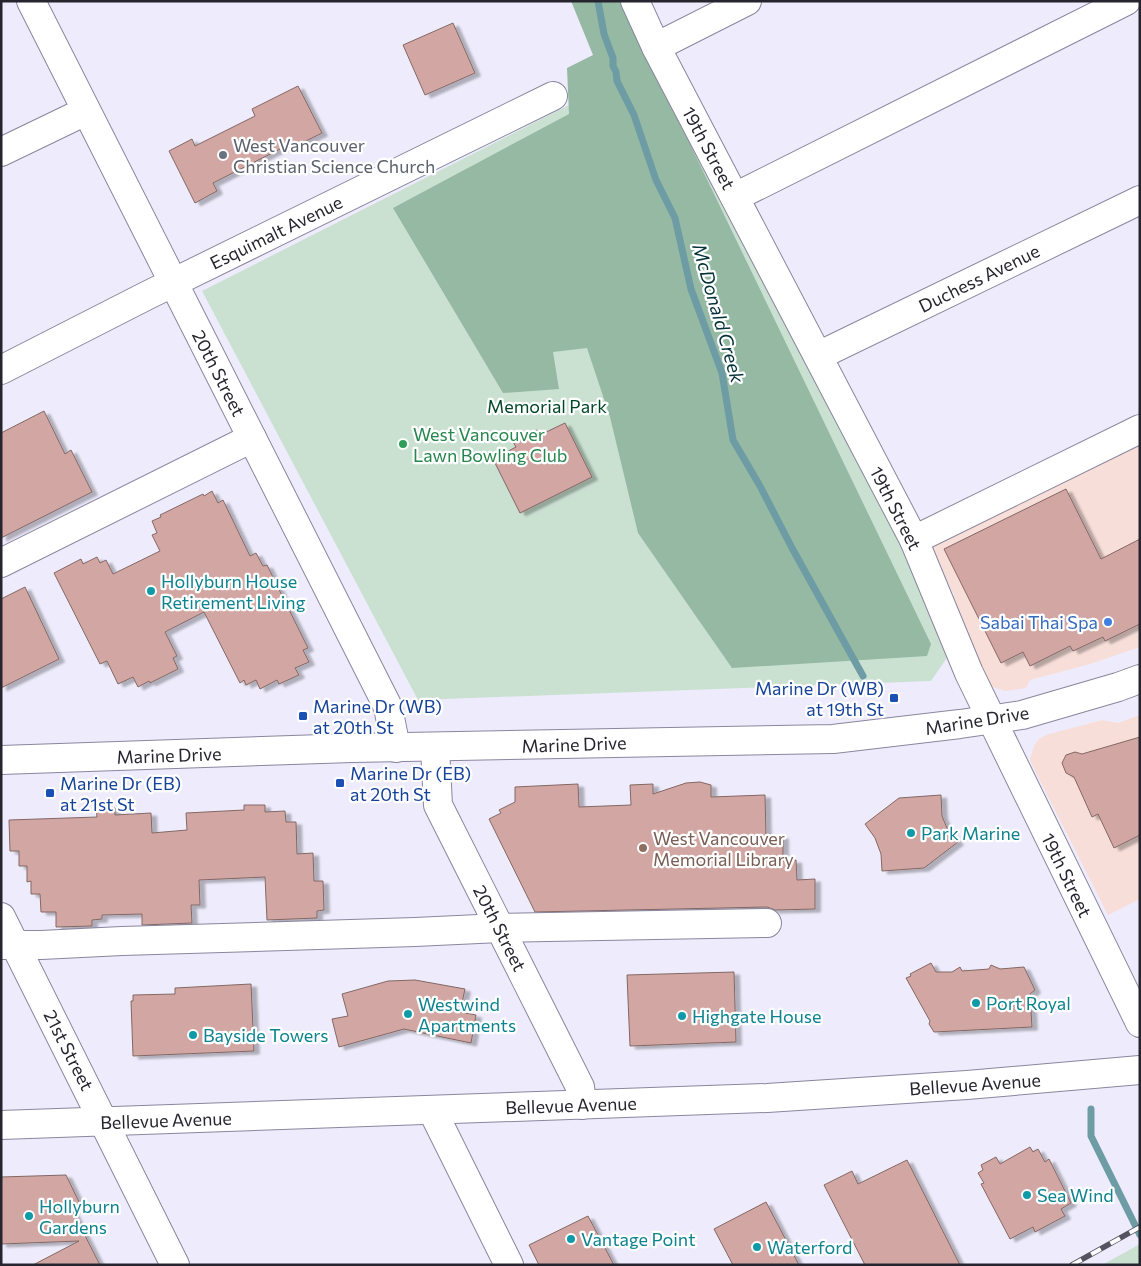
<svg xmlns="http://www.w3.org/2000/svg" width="1141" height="1266" viewBox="0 0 1141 1266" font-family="Commissioner,sans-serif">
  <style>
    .commercial { fill: #f8ded9 }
    .green { fill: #cae1d2 }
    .forest { fill: #95b9a2 }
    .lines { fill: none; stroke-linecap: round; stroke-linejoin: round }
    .stream { stroke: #6e9ca5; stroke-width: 7 }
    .building { fill: #d2a7a3; stroke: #836764; filter: url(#shadow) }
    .minor-casing { stroke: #89869e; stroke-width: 30 }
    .major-casing { stroke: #89869e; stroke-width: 30 }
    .minor { stroke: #fff; stroke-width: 28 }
    .major { stroke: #fff; stroke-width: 28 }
    .rail-casing { stroke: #55535f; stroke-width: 5.5 }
    .rail { stroke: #fff; stroke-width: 4; stroke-dasharray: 11; stroke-linecap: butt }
    .worship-dot { fill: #6b7280; stroke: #fff; stroke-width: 2 }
    .leisure-dot { fill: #2e9e5b; stroke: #fff; stroke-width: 2 }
    .culture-dot { fill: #0f9aa8; stroke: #fff; stroke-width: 2 }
    .shop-dot { fill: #3f7fe0; stroke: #fff; stroke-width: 2 }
    .transit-dot { fill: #1a4fb4; stroke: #fff; stroke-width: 2 }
    .education-dot { fill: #8d6e63; stroke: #fff; stroke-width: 2 }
    .labels { text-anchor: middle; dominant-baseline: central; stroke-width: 4.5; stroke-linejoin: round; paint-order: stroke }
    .worship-label { font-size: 18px; fill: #5b616d; stroke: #fff; text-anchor: start }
    .street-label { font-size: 18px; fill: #26242e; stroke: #fff }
    .park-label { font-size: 18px; fill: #024527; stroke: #fff }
    .leisure-label { font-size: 18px; fill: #27864d; stroke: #fff; text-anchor: start }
    .culture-label { font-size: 18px; fill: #0d838f; stroke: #fff; text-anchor: start }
    .shop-label { font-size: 18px; fill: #366cbe; stroke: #fff; text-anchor: end }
    .transit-label { font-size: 18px; fill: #164399; stroke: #fff; text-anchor: start }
    .education-label { font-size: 18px; fill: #785e54; stroke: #fff; text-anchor: start }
    .water-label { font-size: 19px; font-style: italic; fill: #033239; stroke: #fff }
  </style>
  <defs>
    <filter id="shadow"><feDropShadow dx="5.5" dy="3" stdDeviation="1" flood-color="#0004"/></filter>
  </defs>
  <rect width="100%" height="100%" fill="#eeecfc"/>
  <g class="commercial">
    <path d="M1140 442V647L1090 664 1030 680 1026 688 1005 691 992 687 988 682 952 608 954 595 933 554 932 549 934 545Z"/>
    <path d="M1140 715V899L1108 915 1032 765 1030 758 1035 744 1039 739 1046 735 1102 720 1118 723Z"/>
  </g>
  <g class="green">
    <path d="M652 63 955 646 931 681 418 700 202 291Z"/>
    <path d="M1140 1244V1265H1102Z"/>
  </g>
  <path class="forest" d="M571 1H621L931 644 927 656 732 668 638 533 610 417 587 348 553 352 559 389 503 393 393 208 569 114 567 68 593 55Z"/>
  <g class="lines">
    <g class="stream">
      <path d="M598 1 604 34 613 58V66L616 72 617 81 634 115 656 180 675 218 691 289 722 373 733 440 760 486 792 548 863 676"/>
      <path d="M1091 1109V1136L1140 1235"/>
    </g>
  </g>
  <g class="building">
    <path d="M453 23 475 73 425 95 403 45Z"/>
    <path d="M298 86 322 133 290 149 288 145 213 183 217 191 195 203 169 151 192 139 195 146 255 116 252 109Z"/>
    <path d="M44 411 65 454 71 450 92 492 1 538V433Z"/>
    <path d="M565 423 592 477 520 513 493 459 516 447 513 442 537 430 540 435Z"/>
    <path d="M1066 489 1101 559 1140 539V624L1105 641 1103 637 1073 651 1070 646 1030 666 1023 652 1001 663 944 549Z"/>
    <path d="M212 491 218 503 223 500 250 556 256 553 263 566 267 565 308 648 303 650 309 662 295 668 299 675 279 684 277 680 260 689 256 680 246 685 244 680 240 683 204 612 165 632 177 656 173 658 178 669 150 683 149 681 138 687 133 677 118 684 107 661 100 664 54 573 81 559 83 564 97 557 100 563 106 560 113 574 160 551 152 535 157 533 152 521 161 517 160 515 203 494 204 496Z"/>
    <path d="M25 587 59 659 1 688V599Z"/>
    <path d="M1140 737V835L1114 848 1098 814 1092 817 1074 777 1066 773 1062 763 1066 755 1075 752 1082 754Z"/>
    <path d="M700 782 711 785V797L765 795 766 836H783V861L796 860 797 880 815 879V909L775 910 767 907 535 912 489 819 501 813 499 810 515 802V787L578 784 579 807 631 805 630 785 653 784V794L686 783Z"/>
    <path d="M941 795 942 816 947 828 958 842 924 868 882 871 881 854 875 838 865 824 899 798Z"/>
    <path d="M244 805H265V812L285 811 286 822H296L297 854 313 853 314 881H323L324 910 317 911V918L267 920 265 877 199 880 200 905H191L192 923 142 925V914L102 915V919L92 920V926L56 927V912H41L40 894H31V881L27 882V866H19V851H10L9 820 97 817 96 809 115 808V815L151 813 152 833 187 830 186 813 244 810Z"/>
    <path d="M931 963 936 972H952L960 967 962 971 989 969 991 965 1000 969 1024 967 1035 990 1030 994 1032 1027 934 1032 929 1024 930 1021 906 978 911 976 910 974Z"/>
    <path d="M734 972 736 1042 630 1046 627 975Z"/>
    <path d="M415 980 465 989 460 1012 476 1015 471 1043 404 1029 339 1047 332 1019 348 1016 342 994 388 981Z"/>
    <path d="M251 984 254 1051 133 1056 131 1001H133V995L175 994V988Z"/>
    <path d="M1030 1147 1033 1152 1038 1149 1045 1162 1049 1159 1071 1203 1061 1209 1065 1216 1035 1232 1033 1227 1010 1239 981 1184 984 1183 978 1173 983 1170 981 1165 996 1157 1000 1164Z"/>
    <path d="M907 1160 960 1265H865L824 1185 852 1171 858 1184Z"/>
    <path d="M66 1175 80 1204 71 1208 100 1265H33L79 1241 1 1244V1177Z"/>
    <path d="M766 1202 799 1265H733L714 1229Z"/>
    <path d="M588 1216 614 1265H539L529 1245Z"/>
  </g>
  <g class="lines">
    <g class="minor-casing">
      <g id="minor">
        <path d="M31 1 388 707 396 748"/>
        <path d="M635 1 656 47 914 540 969 673 1140 1023"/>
        <path d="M656 47 747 1"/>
        <path d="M1 152 86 111"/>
        <path d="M735 197 1126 1"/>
        <path d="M818 356 1140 200"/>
        <path d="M1 370 148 295 553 96"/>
        <path d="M914 540 1140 429"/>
        <path d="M1 563 252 438"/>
        <path d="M435 748 438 805 580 1087 582 1105"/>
        <path d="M1 917 175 1265"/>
        <path d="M1 945H41L122 941 415 932 500 928 767 923"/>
        <path d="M432 1110 509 1265"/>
        <path d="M1 1125 767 1098 967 1085 1140 1070"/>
      </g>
    </g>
    <g class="major-casing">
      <path id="major" d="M1 760 352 748 833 739 960 724 1022 715 1118 687 1140 679"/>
    </g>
    <use href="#minor" class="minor"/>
    <use href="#major" class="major"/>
    <g class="rail-casing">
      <path id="rail" d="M1072 1265 1140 1227"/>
    </g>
    <use href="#rail" class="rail"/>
  </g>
  <circle class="worship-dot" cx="223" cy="155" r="5"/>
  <circle class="leisure-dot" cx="403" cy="444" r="5"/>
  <g class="culture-dot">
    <circle cx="151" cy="591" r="5"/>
    <circle cx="911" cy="833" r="5"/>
    <circle cx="976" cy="1003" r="5"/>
    <circle cx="408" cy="1014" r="5"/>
    <circle cx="682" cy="1016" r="5"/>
    <circle cx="193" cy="1035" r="5"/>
    <circle cx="1027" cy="1195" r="5"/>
    <circle cx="29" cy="1216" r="5"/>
    <circle cx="571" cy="1239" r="5"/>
    <circle cx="757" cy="1247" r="5"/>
  </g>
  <circle class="shop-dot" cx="1108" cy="622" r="5"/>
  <g class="transit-dot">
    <rect x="889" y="693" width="10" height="10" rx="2.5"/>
    <rect x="298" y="711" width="10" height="10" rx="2.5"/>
    <rect x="335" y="778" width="10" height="10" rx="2.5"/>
    <rect x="45" y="788" width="10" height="10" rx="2.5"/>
  </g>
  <circle class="education-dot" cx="643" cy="848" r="5"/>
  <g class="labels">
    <g class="worship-label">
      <text x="233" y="145">West Vancouver<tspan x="233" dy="21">Christian Science Church</tspan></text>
    </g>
    <g class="street-label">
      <text transform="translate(709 148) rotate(62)">19th Street</text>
      <text transform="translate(276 232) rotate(-26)">Esquimalt Avenue</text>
      <text transform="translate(979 278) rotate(-26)">Duchess Avenue</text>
      <text transform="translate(219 373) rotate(63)">20th Street</text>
      <text transform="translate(896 508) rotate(63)">19th Street</text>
      <text transform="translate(977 720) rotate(-9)">Marine Drive</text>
      <text transform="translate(574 744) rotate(-2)">Marine Drive</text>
      <text transform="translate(169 755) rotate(-2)">Marine Drive</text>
      <text transform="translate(1067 875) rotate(64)">19th Street</text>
      <text transform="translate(500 928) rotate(63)">20th Street</text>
      <text transform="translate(69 1050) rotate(63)">21st Street</text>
      <text transform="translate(975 1084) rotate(-4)">Bellevue Avenue</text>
      <text transform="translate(571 1105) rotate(-2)">Bellevue Avenue</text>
      <text transform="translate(166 1120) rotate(-2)">Bellevue Avenue</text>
    </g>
    <g class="park-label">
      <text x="547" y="406">Memorial Park</text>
    </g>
    <g class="leisure-label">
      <text x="413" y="434">West Vancouver<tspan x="413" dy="21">Lawn Bowling Club</tspan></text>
    </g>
    <g class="culture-label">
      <text x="161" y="581">Hollyburn House<tspan x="161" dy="21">Retirement Living</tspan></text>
      <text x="921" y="833">Park Marine</text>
      <text x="986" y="1003">Port Royal</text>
      <text x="418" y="1004">Westwind<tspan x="418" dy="21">Apartments</tspan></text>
      <text x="692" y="1016">Highgate House</text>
      <text x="203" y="1035">Bayside Towers</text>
      <text x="1037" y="1195">Sea Wind</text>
      <text x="39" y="1206">Hollyburn<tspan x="39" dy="21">Gardens</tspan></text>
      <text x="581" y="1239">Vantage Point</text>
      <text x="767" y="1247">Waterford</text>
    </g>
    <g class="shop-label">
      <text x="1098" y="622">Sabai Thai Spa</text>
    </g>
    <g class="transit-label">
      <text x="884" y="688" text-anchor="end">Marine Dr (WB)<tspan x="884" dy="21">at 19th St</tspan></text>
      <text x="313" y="706">Marine Dr (WB)<tspan x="313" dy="21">at 20th St</tspan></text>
      <text x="350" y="773">Marine Dr (EB)<tspan x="350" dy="21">at 20th St</tspan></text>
      <text x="60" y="783">Marine Dr (EB)<tspan x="60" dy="21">at 21st St</tspan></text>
    </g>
    <g class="education-label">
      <text x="653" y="838">West Vancouver<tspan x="653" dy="21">Memorial Library</tspan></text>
    </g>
    <g class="water-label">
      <text transform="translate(719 313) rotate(74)">McDonald Creek</text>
    </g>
  </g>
  <rect width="1141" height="1266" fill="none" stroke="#26242e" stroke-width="5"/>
</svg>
